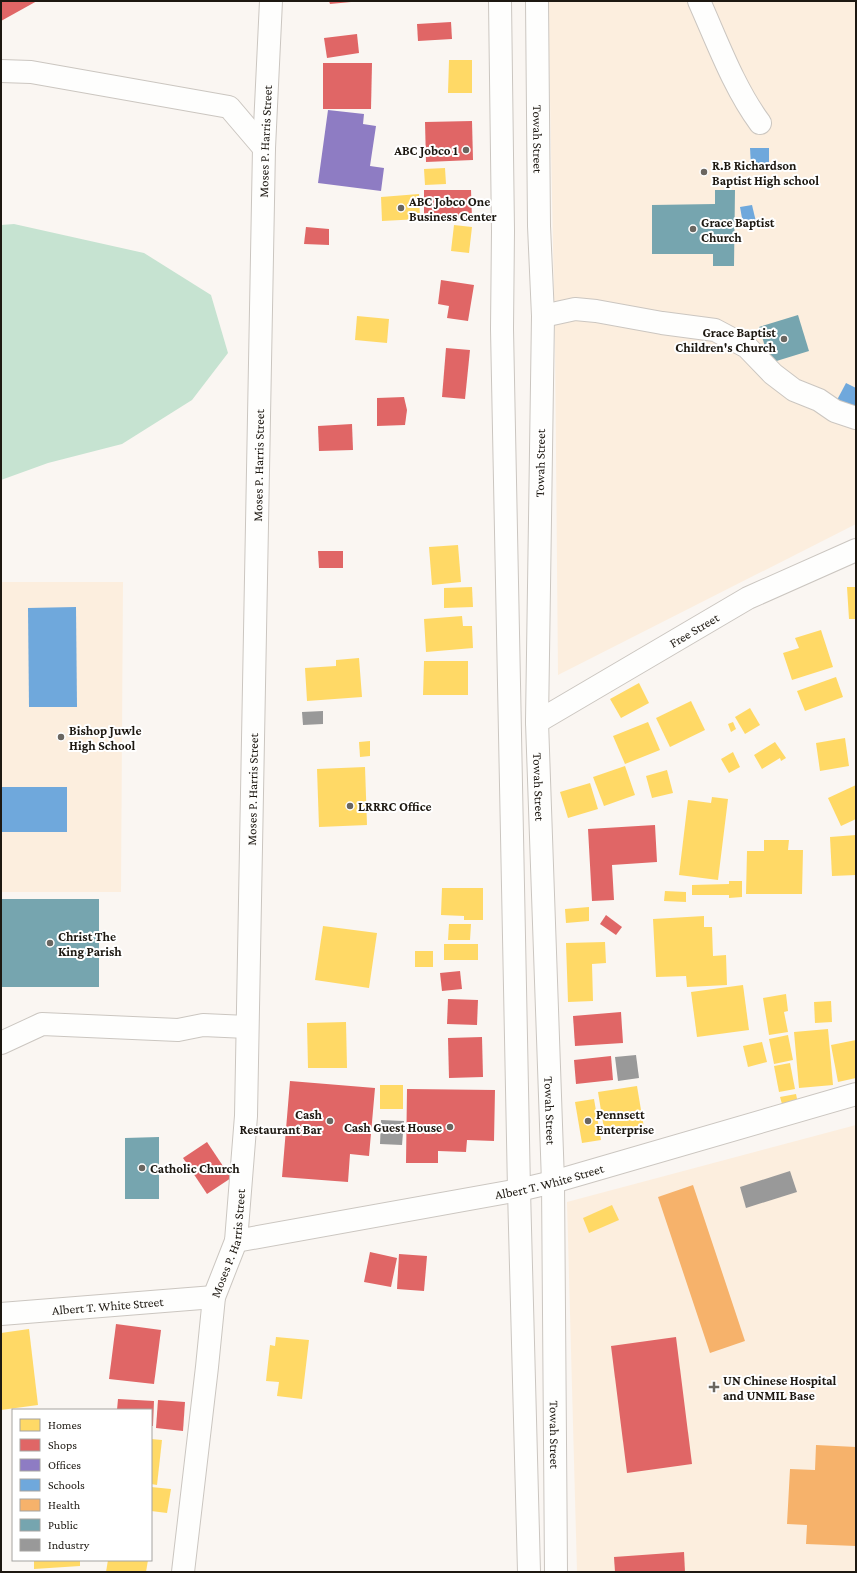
<svg xmlns="http://www.w3.org/2000/svg" width="857" height="1573" viewBox="0 0 857 1573" font-family="'Crimson Pro',serif">
  <style>
    .built { fill: #fceede }
    .green { fill: #c6e3d1 }
    .homes { fill: #ffd966 }
    .shops { fill: #e06666 }
    .offices { fill: #8e7cc3 }
    .schools { fill: #6fa8dc }
    .health { fill: #f6b26b }
    .public { fill: #76a5af }
    .industry { fill: #999 }
    .lines { fill: none; stroke-linecap: round; stroke-linejoin: round }
    .street-casing { stroke: #cbc6c0; stroke-width: 24 }
    .secondary-casing { stroke: #cbc6c0; stroke-width: 24 }
    .highway-casing { stroke: #cbc6c0; stroke-width: 24 }
    .street { stroke: #fefefd; stroke-width: 22 }
    .secondary { stroke: #fefefd; stroke-width: 22 }
    .highway { stroke: #fefefd; stroke-width: 22 }
    .poi-dot { fill: #6a6660; stroke: #fff; stroke-width: 1.5 }
    .labels { text-anchor: middle; dominant-baseline: central; stroke-width: 4; stroke-linejoin: round; paint-order: stroke }
    .street-label { font-size: 13px; fill: #1d1811; stroke: #fff }
    .poi-label { font-size: 13px; font-weight: bold; fill: #1d1811; stroke: #fff; text-anchor: start }
  </style>
  <rect width="100%" height="100%" fill="#faf6f2"/>
  <g class="built">
    <path d="M548 1H856V524L558 675 555 343Z"/>
    <path d="M1 582H123L121 892H1Z"/>
    <path d="M856 1125V1572H577L567 1202Z"/>
  </g>
  <path class="green" d="M14 224 144 253 211 295 228 353 192 400 122 444 48 463 1 480V225Z"/>
  <g class="homes">
    <path d="M449 60H472V93H448Z"/>
    <path d="M445 168 446 184 425 185 424 169Z"/>
    <path d="M419 194 420 219 382 221 381 197Z"/>
    <path d="M454 225 472 227 469 253 451 251Z"/>
    <path d="M357 316 389 319 387 343 355 340Z"/>
    <path d="M458 545 461 582 432 585 429 547Z"/>
    <path d="M472 587 473 607 444 608V588Z"/>
    <path d="M847 587H856V619H849Z"/>
    <path d="M462 616 463 626H472L473 648 426 652 424 619Z"/>
    <path d="M821 630 833 667 792 680 783 653 799 648 795 638Z"/>
    <path d="M359 658 362 697 307 701 305 668 336 666V660Z"/>
    <path d="M424 661H468V695H423Z"/>
    <path d="M836 677 843 697 805 711 797 691Z"/>
    <path d="M639 683 649 703 621 718 610 699Z"/>
    <path d="M691 701 705 730 670 747 656 718Z"/>
    <path d="M750 708 760 725 745 734 735 717Z"/>
    <path d="M648 722 660 750 625 764 613 736Z"/>
    <path d="M733 722 736 729 731 732 728 724Z"/>
    <path d="M845 738 849 766 820 771 816 743Z"/>
    <path d="M370 741V756L360 757 359 742Z"/>
    <path d="M775 742 786 758 781 761 780 758 762 769 754 755Z"/>
    <path d="M733 752 740 767 729 773 721 759Z"/>
    <path d="M625 766 635 795 604 806 593 777Z"/>
    <path d="M365 767 367 825 319 827 317 769Z"/>
    <path d="M667 770 673 793 652 798 646 776Z"/>
    <path d="M590 783 598 809 568 818 560 792Z"/>
    <path d="M856 785V819L841 826 828 798Z"/>
    <path d="M712 797 728 799 718 880 679 875 688 800 711 803Z"/>
    <path d="M856 835V875L832 876 830 837Z"/>
    <path d="M764 840H789L788 850H803L802 894H746L747 851H764Z"/>
    <path d="M729 881H742V897L729 898V895H692V885L729 884Z"/>
    <path d="M442 888H483V920H464V916L441 915Z"/>
    <path d="M665 891 686 892V902L664 901Z"/>
    <path d="M589 907V921L566 923 565 909Z"/>
    <path d="M704 916V927H712L713 956 726 955 727 985 687 987 686 976 656 977 653 919Z"/>
    <path d="M449 924H471L470 940H448Z"/>
    <path d="M323 926 377 933 369 988 315 980Z"/>
    <path d="M605 942 606 963 592 964 593 1001 568 1002 566 943Z"/>
    <rect x="444" y="944" width="34" height="16"/>
    <rect x="415" y="951" width="18" height="16"/>
    <path d="M743 985 749 1030 697 1037 691 992Z"/>
    <path d="M786 994 788 1011 784 1012 788 1032 769 1035 763 998Z"/>
    <path d="M831 1001 832 1022 815 1023 814 1002Z"/>
    <path d="M346 1022 347 1068H308L307 1023Z"/>
    <path d="M828 1029 833 1085 799 1088 794 1032Z"/>
    <path d="M788 1035 793 1060 774 1064 769 1039Z"/>
    <path d="M856 1040V1078L838 1082 831 1045Z"/>
    <path d="M762 1042 767 1062 748 1067 743 1046Z"/>
    <path d="M790 1063 795 1089 779 1092 774 1066Z"/>
    <rect x="380" y="1085" width="23" height="24"/>
    <path d="M637 1086 644 1128 605 1135 598 1092Z"/>
    <path d="M796 1094 799 1108 784 1111 780 1097Z"/>
    <path d="M594 1099 601 1140 582 1143 575 1102Z"/>
    <path d="M612 1205 619 1220 589 1233 583 1218Z"/>
    <path d="M29 1329 38 1405 1 1410V1333Z"/>
    <path d="M276 1337 309 1340 302 1399 277 1396 279 1382 266 1381 270 1345 275 1346Z"/>
    <path d="M151 1439 162 1440 157 1485 151 1484Z"/>
    <path d="M151 1487 171 1489 167 1513 151 1511Z"/>
    <path d="M34 1560H80V1566L34 1569Z"/>
    <path d="M108 1560H148L146 1572H106Z"/>
  </g>
  <g class="shops">
    <path d="M1 1H37L1 21Z"/>
    <path d="M329 1H351V2L330 4Z"/>
    <path d="M451 22 452 39 418 41 417 24Z"/>
    <path d="M357 34 359 53 327 58 324 38Z"/>
    <path d="M323 63H372L371 109H323Z"/>
    <path d="M472 121 473 160 426 162 425 122Z"/>
    <path d="M424 190H471L472 219 424 220Z"/>
    <path d="M306 227 329 229V245L304 244Z"/>
    <path d="M441 280 474 285 468 321 447 318 449 306 438 304Z"/>
    <path d="M446 348 470 350 465 399 442 397Z"/>
    <path d="M404 397 407 410 405 425 377 426V398Z"/>
    <path d="M352 424 353 450 319 451 318 426Z"/>
    <path d="M318 551H343V568H319Z"/>
    <path d="M655 825 657 862 612 865 614 900 592 901 588 829Z"/>
    <path d="M606 915 622 927 616 935 600 924Z"/>
    <path d="M460 971 462 989 442 991 440 973Z"/>
    <path d="M448 999 478 1000 477 1025 447 1024Z"/>
    <path d="M621 1012 623 1043 575 1046 573 1016Z"/>
    <path d="M482 1037 483 1077 449 1078 448 1038Z"/>
    <path d="M611 1056 613 1080 576 1084 574 1060Z"/>
    <path d="M290 1081 375 1088 369 1156 350 1154 348 1182 282 1177Z"/>
    <path d="M407 1089 495 1090 494 1141 467 1140 466 1152 438 1151V1163H406Z"/>
    <path d="M207 1142 231 1178 207 1194 183 1158Z"/>
    <path d="M370 1252 397 1258 391 1287 364 1282Z"/>
    <path d="M399 1254 427 1256 424 1291 397 1289Z"/>
    <path d="M116 1324 161 1330 154 1384 109 1379Z"/>
    <path d="M676 1337 692 1464 627 1473 611 1346Z"/>
    <path d="M118 1399 154 1401 153 1426H151V1410H117Z"/>
    <path d="M158 1400 185 1402 183 1431 156 1428Z"/>
    <path d="M684 1552 685 1572H615L614 1557Z"/>
  </g>
  <path class="offices" d="M328 110 364 114 363 124 376 126 370 166 384 168 381 191 318 183Z"/>
  <g class="schools">
    <path d="M750 148H769V165L751 166Z"/>
    <path d="M752 205 757 226 744 229 740 207Z"/>
    <path d="M846 383 856 388V406L854 409 837 400Z"/>
    <path d="M76 607 77 707H29L28 608Z"/>
    <rect x="1" y="787" width="66" height="45"/>
  </g>
  <g class="health">
    <path d="M693 1185 745 1341 710 1353 658 1197Z"/>
    <path d="M816 1445 856 1447V1546L806 1544 807 1525 787 1524 790 1469 815 1470Z"/>
  </g>
  <g class="public">
    <path d="M715 190H735L734 266H713V254H652V205L715 204Z"/>
    <path d="M798 315 809 351 770 363 759 327Z"/>
    <rect x="1" y="899" width="98" height="88"/>
    <path d="M159 1137V1199H125V1138Z"/>
  </g>
  <g class="industry">
    <path d="M323 711V724L303 725 302 712Z"/>
    <path d="M636 1055 639 1078 618 1081 615 1057Z"/>
    <path d="M381 1120 404 1121 402 1145 380 1144Z"/>
    <path d="M790 1171 797 1192 746 1208 740 1187Z"/>
  </g>
  <g class="lines">
    <g class="street-casing">
      <g id="street">
        <path d="M699 1C717 41 734 88 760 123"/>
        <path d="M1 71 31 72 229 107 264 148"/>
        <path d="M543 316 575 309 596 311 662 323 715 330 747 347 773 374 794 390 819 400 835 411 856 418"/>
        <path id="s1" d="M537 722 748 598 856 550"/>
        <path d="M1 1043 42 1024 178 1030 203 1025 247 1027"/>
        <path id="s2" d="M236 1241 519 1190 553 1182 856 1094"/>
        <path id="s3" d="M1 1314 214 1297"/>
      </g>
    </g>
    <g class="secondary-casing">
      <g id="secondary">
        <path d="M500 1 503 231 502 329 519 1190 529 1572"/>
        <path id="s4" d="M537 1 539 226 543 316 537 722 553 1182 556 1572"/>
      </g>
    </g>
    <g class="highway-casing">
      <g id="highway">
        <path id="s5" d="M183 1572 207 1367 214 1297 236 1241 246 1116 264 148 271 1"/>
      </g>
    </g>
    <use href="#street" class="street"/>
    <use href="#secondary" class="secondary"/>
    <use href="#highway" class="highway"/>
  </g>
  <g class="poi-dot">
    <circle cx="466" cy="150" r="4"/>
    <circle cx="704" cy="172" r="4"/>
    <circle cx="401" cy="208" r="4"/>
    <circle cx="693" cy="229" r="4"/>
    <circle cx="784" cy="339" r="4"/>
    <circle cx="61" cy="737" r="4"/>
    <circle cx="350" cy="806" r="4"/>
    <circle cx="50" cy="943" r="4"/>
    <circle cx="330" cy="1121" r="4"/>
    <circle cx="588" cy="1121" r="4"/>
    <circle cx="450" cy="1127" r="4"/>
    <circle cx="142" cy="1168" r="4"/>
    <path d="M712 1381h4v4h4v4h-4v4h-4v-4h-4v-4h4z"/>
  </g>
  <g class="labels">
    <g class="street-label">
      <text stroke="none"><textPath href="#s4" startOffset="138">Towah Street</textPath></text>
      <text stroke="none"><textPath href="#s5" startOffset="1437">Moses P. Harris Street</textPath></text>
      <text transform="translate(540 463) rotate(-89)">Towah Street</text>
      <text stroke="none"><textPath href="#s5" startOffset="1113">Moses P. Harris Street</textPath></text>
      <text stroke="none"><textPath href="#s1" startOffset="182">Free Street</textPath></text>
      <text stroke="none"><textPath href="#s4" startOffset="786">Towah Street</textPath></text>
      <text stroke="none"><textPath href="#s5" startOffset="789">Moses P. Harris Street</textPath></text>
      <text stroke="none"><textPath href="#s4" startOffset="1110">Towah Street</textPath></text>
      <text stroke="none"><textPath href="#s2" startOffset="319">Albert T. White Street</textPath></text>
      <text stroke="none"><textPath href="#s5" startOffset="333">Moses P. Harris Street</textPath></text>
      <text stroke="none"><textPath href="#s3" startOffset="107">Albert T. White Street</textPath></text>
      <text stroke="none"><textPath href="#s4" startOffset="1434">Towah Street</textPath></text>
    </g>
    <g class="poi-label">
      <text x="458" y="150" text-anchor="end">ABC Jobco 1</text>
      <text x="712" y="165">R.B Richardson<tspan x="712" dy="15">Baptist High school</tspan></text>
      <text x="409" y="201">ABC Jobco One<tspan x="409" dy="15">Business Center</tspan></text>
      <text x="701" y="222">Grace Baptist<tspan x="701" dy="15">Church</tspan></text>
      <text x="776" y="332" text-anchor="end">Grace Baptist<tspan x="776" dy="15">Children's Church</tspan></text>
      <text x="69" y="730">Bishop Juwle<tspan x="69" dy="15">High School</tspan></text>
      <text x="358" y="806">LRRRC Office</text>
      <text x="58" y="936">Christ The<tspan x="58" dy="15">King Parish</tspan></text>
      <text x="322" y="1114" text-anchor="end">Cash<tspan x="322" dy="15">Restaurant Bar</tspan></text>
      <text x="596" y="1114">Pennsett<tspan x="596" dy="15">Enterprise</tspan></text>
      <text x="442" y="1127" text-anchor="end">Cash Guest House</text>
      <text x="150" y="1168">Catholic Church</text>
      <text x="723" y="1380">UN Chinese Hospital<tspan x="723" dy="15">and UNMIL Base</tspan></text>
    </g>
  </g>
  <rect width="857" height="1573" fill="none" stroke="#1d1811" stroke-width="4"/>
  <rect x="12" y="1409" width="140" height="152" fill="#ffffff" stroke="#a5a3a0"/>
  <rect x="20" y="1419" width="20" height="12" fill="#ffd966" stroke="#a5a3a0"/>
  <text x="48" y="1429" font-size="12" fill="#1d1811">Homes</text>
  <rect x="20" y="1439" width="20" height="12" fill="#e06666" stroke="#a5a3a0"/>
  <text x="48" y="1449" font-size="12" fill="#1d1811">Shops</text>
  <rect x="20" y="1459" width="20" height="12" fill="#8e7cc3" stroke="#a5a3a0"/>
  <text x="48" y="1469" font-size="12" fill="#1d1811">Offices</text>
  <rect x="20" y="1479" width="20" height="12" fill="#6fa8dc" stroke="#a5a3a0"/>
  <text x="48" y="1489" font-size="12" fill="#1d1811">Schools</text>
  <rect x="20" y="1499" width="20" height="12" fill="#f6b26b" stroke="#a5a3a0"/>
  <text x="48" y="1509" font-size="12" fill="#1d1811">Health</text>
  <rect x="20" y="1519" width="20" height="12" fill="#76a5af" stroke="#a5a3a0"/>
  <text x="48" y="1529" font-size="12" fill="#1d1811">Public</text>
  <rect x="20" y="1539" width="20" height="12" fill="#999999" stroke="#a5a3a0"/>
  <text x="48" y="1549" font-size="12" fill="#1d1811">Industry</text>
</svg>
